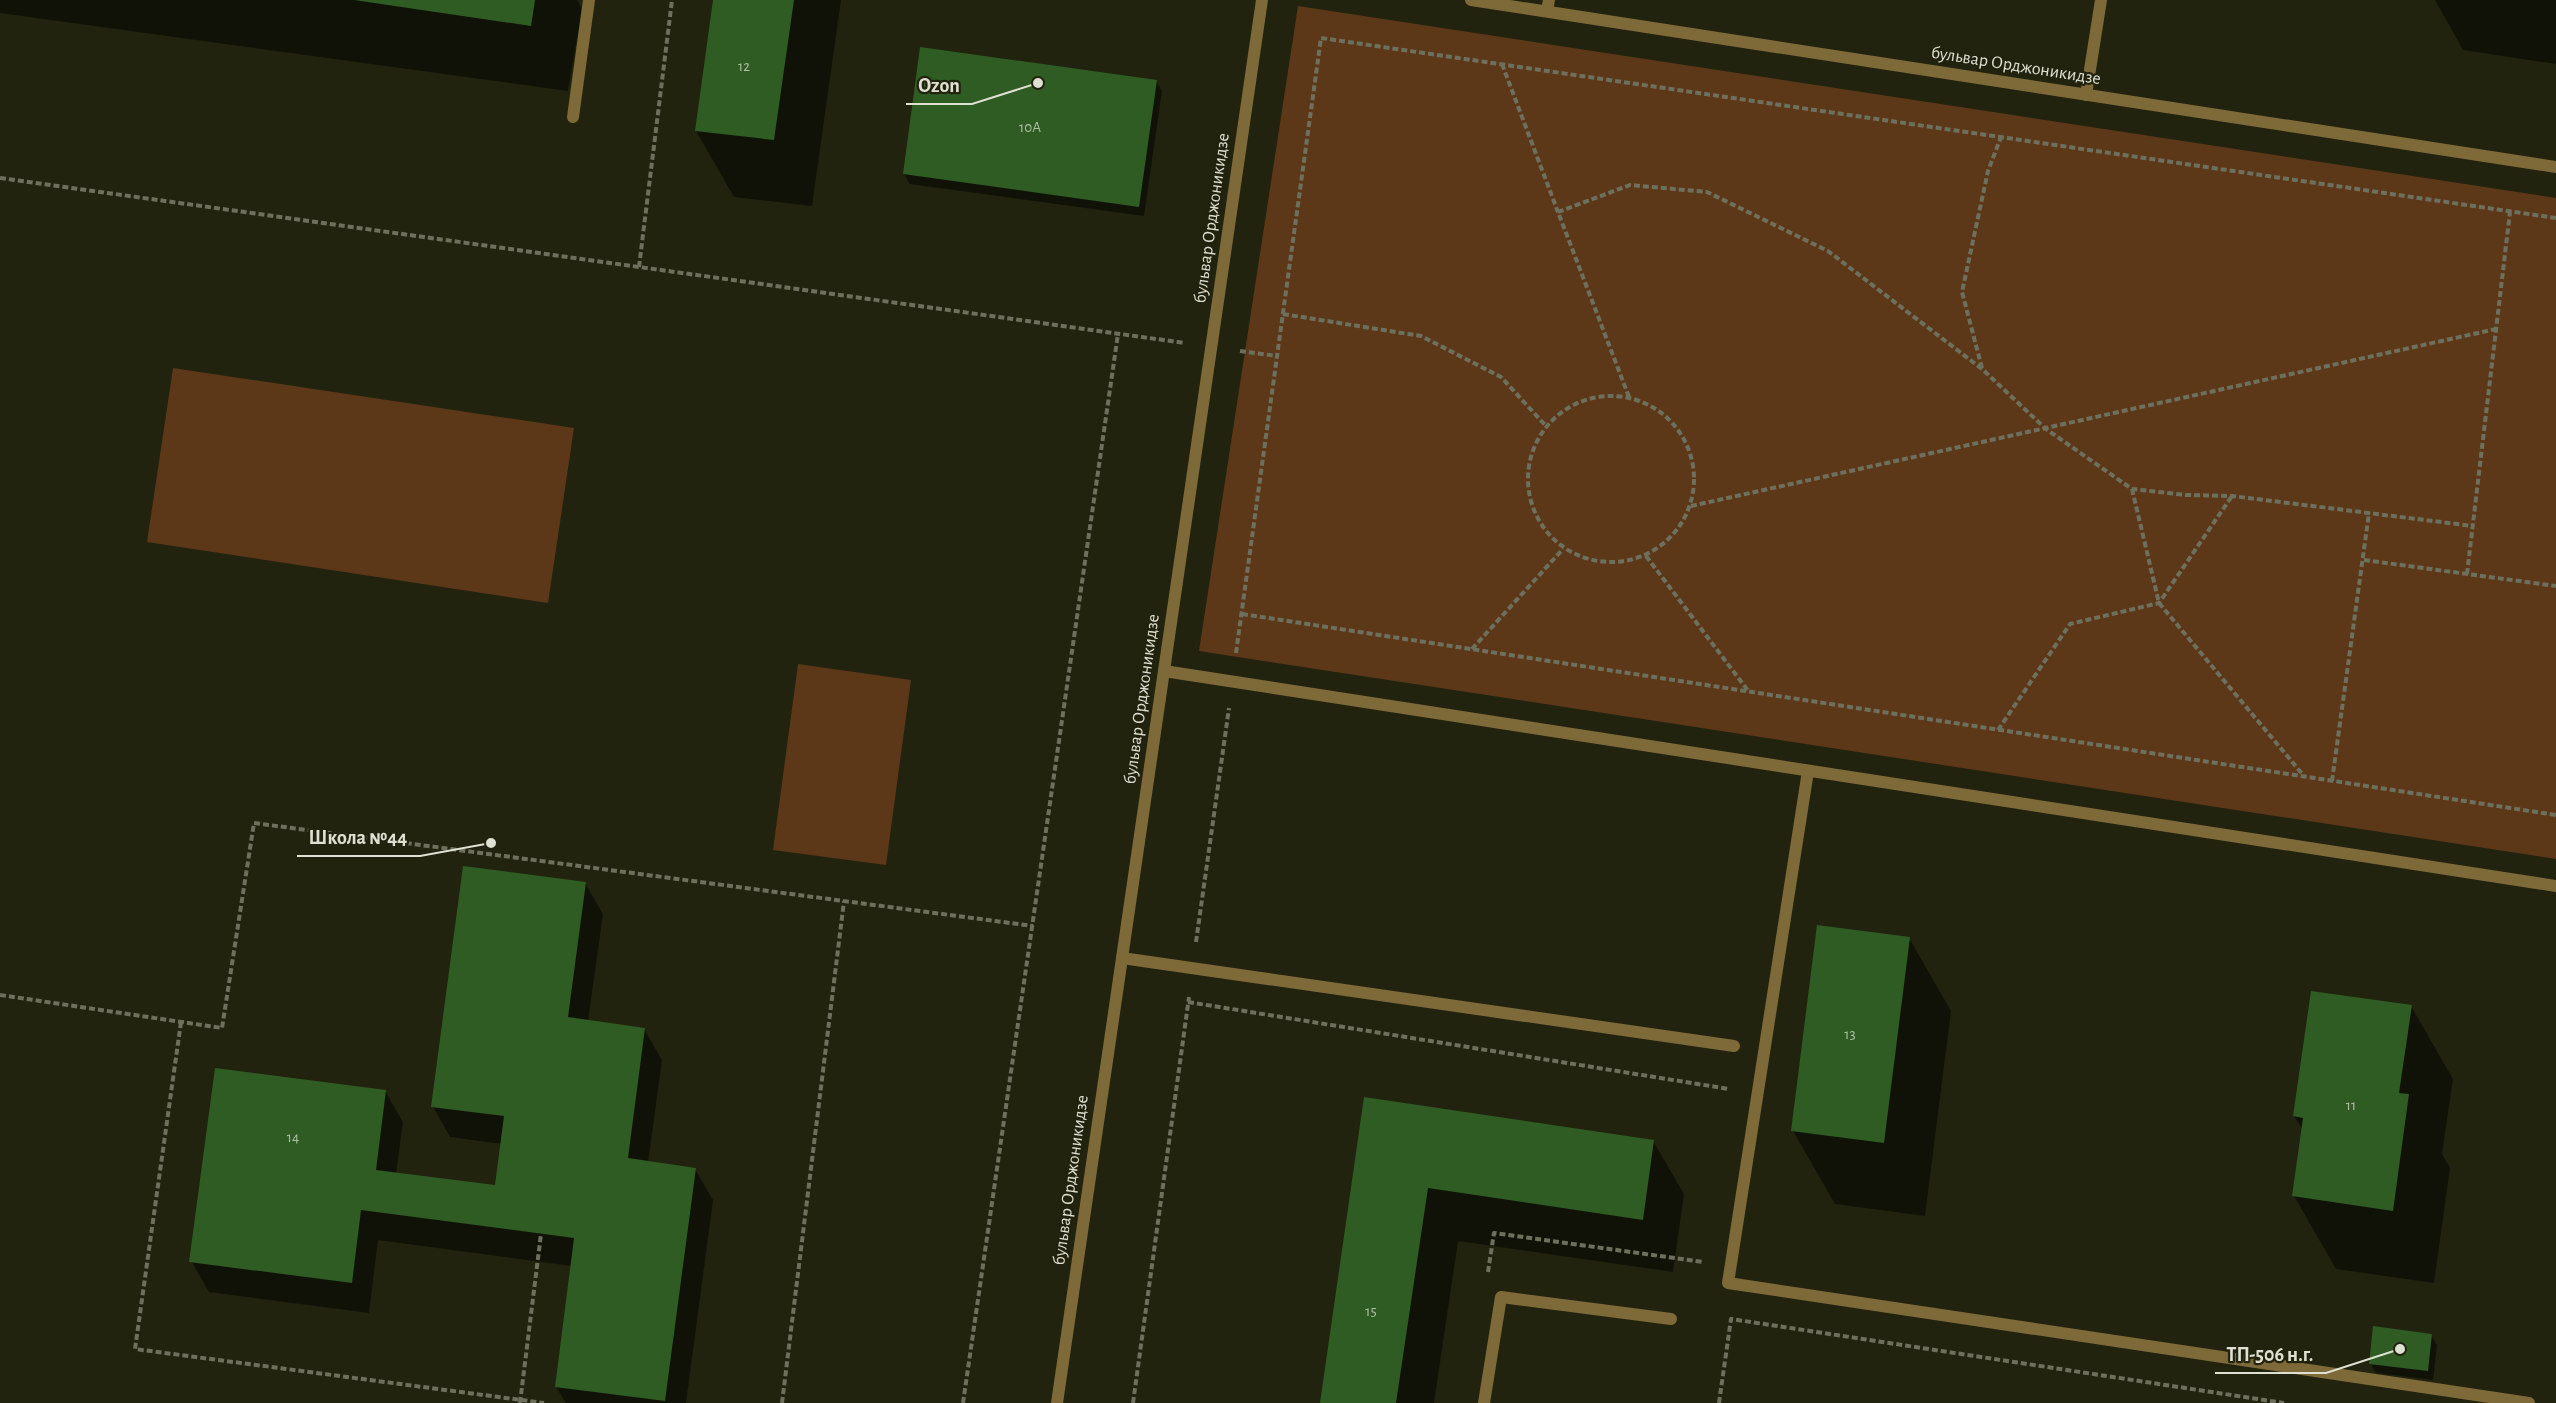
<svg xmlns="http://www.w3.org/2000/svg" width="2556" height="1403" viewBox="0 0 2556 1403" font-family="'Alegreya Sans',sans-serif">
  <style>
    .green { fill: #5c3819 }
    .shadow { fill: #0007 }
    .building { fill: #2e5c23 }
    .lines { fill: none; stroke-linecap: round; stroke-linejoin: round }
    .path { stroke: #6e705e; stroke-width: 4; stroke-dasharray: 6 3; stroke-linecap: butt }
    .service { stroke: #7e6938; stroke-width: 12 }
    .minor { stroke: #7e6938; stroke-width: 12 }
    .labels { text-anchor: middle; dominant-baseline: central; stroke-width: 4.5; stroke-linejoin: round; paint-order: stroke }
    .number-label { font-size: 15px; fill: #b2bfa6 }
    .street-label { font-size: 18px; fill: #dee0d2; stroke: #21230e }
    .leader { fill: none; stroke: #dee0d2; stroke-width: 2 }
    .callout-dot { fill: #dee0d2; stroke: #21230e; stroke-width: 2 }
    .callout-label { font-size: 20px; text-anchor: middle; font-weight: bold; fill: #dee0d2; stroke: #21230e; stroke-width: 4.5; stroke-linejoin: round; paint-order: stroke }
  </style>
  <rect width="100%" height="100%" fill="#21230e"/>
  <g class="green">
    <path d="M1298 6 2556 198V859L1199 651Z"/>
    <path d="M173 368 574 428 548 603 147 542Z"/>
    <path d="M798 664 911 680 886 865 773 850Z"/>
  </g>
  <g class="shadow">
    <path d="M0 0H577L582 9 568 91 0 13Z"/>
    <path d="M715 0H841L812 206 734 197 696 131Z"/>
    <path d="M2435 0H2556V64L2463 50Z"/>
    <path d="M1156 81 1162 91 1144 216 910 184 904 174Z"/>
    <path d="M585 883 603 914 588 1021 644 1029 662 1060 648 1163 695 1169 713 1200 686 1403H566L556 1387 572 1266 378 1240 369 1313 209 1292 191 1261 385 1091 403 1122 396 1174 496 1187 502 1144 450 1137 433 1107Z"/>
    <path d="M1909 938 1951 1011 1925 1216 1835 1204 1793 1131Z"/>
    <path d="M2411 1006 2453 1079 2442 1154 2450 1168 2434 1283 2336 1269 2294 1196 2303 1130 2294 1116Z"/>
    <path d="M1365 1099 1653 1141 1684 1194 1673 1272 1458 1241 1434 1403H1322Z"/>
    <path d="M2431 1335 2437 1345 2433 1380 2376 1373 2370 1363Z"/>
  </g>
  <g class="building">
    <path d="M354 0H535L531 26Z"/>
    <path d="M713 0H794L774 140 695 131Z"/>
    <path d="M920 47 1157 80 1139 207 903 174Z"/>
    <path d="M463 866 586 882 568 1017 645 1028 628 1158 696 1168 665 1401 555 1387 574 1238 361 1210 352 1283 189 1262 215 1068 386 1090 376 1170 495 1185 504 1116 431 1107Z"/>
    <path d="M1817 925 1910 937 1884 1143 1791 1131Z"/>
    <path d="M2311 991 2412 1005 2399 1093 2409 1094 2393 1211 2292 1196 2303 1118 2293 1116Z"/>
    <path d="M1364 1097 1654 1140 1643 1220 1428 1188 1396 1403H1320Z"/>
    <path d="M2373 1326 2432 1334 2428 1371 2369 1364Z"/>
  </g>
  <g class="lines">
    <g class="path">
      <path d="M1502 64 1558 212"/>
      <path d="M0 178 1185 343"/>
      <path d="M639 267 672 0"/>
      <path d="M1283 314 1421 336 1501 377 1546 426"/>
      <path d="M1240 351 1277 356"/>
      <path d="M1982 368 1962 292 1988 171 2001 137"/>
      <circle cx="1611" cy="479" r="83"/>
      <path d="M1629 397 1558 212 1630 185 1707 192 1828 251 1982 369 2046 429 2132 489 2186 495 2232 496 2473 526"/>
      <path d="M2132 489 2159 603 2304 776"/>
      <path d="M1691 506 2496 329"/>
      <path d="M1646 556 1749 692"/>
      <path d="M2364 560 2556 586"/>
      <path d="M2467 574 2510 212"/>
      <path d="M1242 614 2556 815"/>
      <path d="M1472 649 1563 549"/>
      <path d="M1236 653 1321 38 2556 218"/>
      <path d="M1998 730 2070 624 2159 603 2232 496"/>
      <path d="M2332 781 2369 513"/>
      <path d="M1196 942 1229 708"/>
      <path d="M0 995 222 1028 254 823 1033 926"/>
      <path d="M1188 1002 1729 1089"/>
      <path d="M181 1022 135 1349 544 1403"/>
      <path d="M1488 1272 1494 1233 1703 1262"/>
      <path d="M520 1403 541 1234"/>
      <path d="M782 1403 844 901"/>
      <path d="M963 1403 1118 334"/>
      <path d="M1133 1403 1189 997"/>
      <path d="M1719 1403 1731 1319 2284 1403"/>
    </g>
    <g class="service">
      <path d="M1547 11 1549 0"/>
      <path d="M2086 95 2101 0"/>
      <path d="M573 117 589 0"/>
      <path d="M1808 771 1728 1283 2529 1403"/>
      <path d="M1122 958 1734 1046"/>
      <path d="M1484 1403 1501 1297 1671 1319"/>
    </g>
    <g class="minor">
      <path d="M1471 0 2556 167"/>
      <path d="M1164 671 2556 886"/>
      <path d="M1057 1403 1262 0"/>
    </g>
  </g>
  <g class="labels">
    <g class="number-label">
      <text x="744" y="66">12</text>
      <text x="1030" y="127">10А</text>
      <text x="1850" y="1034">13</text>
      <text x="2351" y="1105">11</text>
      <text x="293" y="1137">14</text>
      <text x="1371" y="1311">15</text>
    </g>
    <g class="street-label">
      <text transform="translate(2016 66) rotate(9)">бульвар Орджоникидзе</text>
      <text transform="translate(1212 218) rotate(-82)">бульвар Орджоникидзе</text>
      <text transform="translate(1142 699) rotate(-82)">бульвар Орджоникидзе</text>
      <text transform="translate(1071 1180) rotate(-82)">бульвар Орджоникидзе</text>
    </g>
  </g>
  <path class="leader" d="M1038 83L972 104H906M491 843L420 856H297M2400 1349L2326 1373H2215"/>
  <g class="callout-dot">
    <circle cx="1038" cy="83" r="6"/>
    <circle cx="491" cy="843" r="6"/>
    <circle cx="2400" cy="1349" r="6"/>
  </g>
  <g class="callout-label">
    <text x="939" y="92">Ozon</text>
    <text x="358" y="844">Школа №44</text>
    <text x="2270" y="1361">ТП-506 н.г.</text>
  </g>
</svg>
